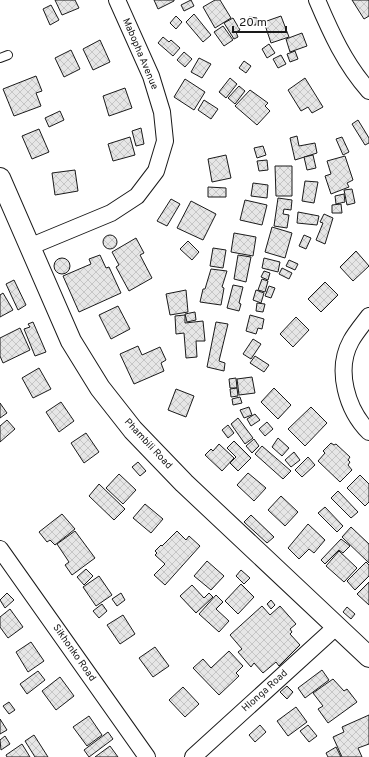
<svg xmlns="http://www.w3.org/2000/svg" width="369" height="757" viewBox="0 0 369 757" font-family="Overpass,sans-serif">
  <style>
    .building { fill: url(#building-cross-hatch); stroke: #1a1a1a }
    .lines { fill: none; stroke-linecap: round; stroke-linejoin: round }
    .service-casing { stroke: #1a1a1a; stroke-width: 10 }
    .minor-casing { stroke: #1a1a1a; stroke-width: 18 }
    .tertiary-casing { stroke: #1a1a1a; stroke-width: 22 }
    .service { stroke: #fff; stroke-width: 8 }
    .minor { stroke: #fff; stroke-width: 16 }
    .tertiary { stroke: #fff; stroke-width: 20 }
    .labels { text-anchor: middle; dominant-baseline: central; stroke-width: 3; stroke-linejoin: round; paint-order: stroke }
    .street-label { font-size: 10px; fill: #1a1a1a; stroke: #fff }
  </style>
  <defs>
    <pattern id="building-cross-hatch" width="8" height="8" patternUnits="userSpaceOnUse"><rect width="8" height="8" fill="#e6e6e6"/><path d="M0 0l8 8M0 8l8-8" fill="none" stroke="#c5c5c5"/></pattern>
  </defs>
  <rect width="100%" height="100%" fill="#fff"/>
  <g class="building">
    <path d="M55 0H75L79 8 62 15Z"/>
    <path d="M154 0H174V1L158 9Z"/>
    <path d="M191 0 194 6 184 11 181 5Z"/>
    <path d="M215 0H220L231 18 215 28 203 7Z"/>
    <path d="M352 0H369V16L364 19Z"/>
    <path d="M51 5 59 20 50 25 43 9Z"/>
    <path d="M194 14 211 35 203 42 186 22Z"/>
    <path d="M176 16 182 22 176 29 170 23Z"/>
    <path d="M281 16 289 37 271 43 264 22Z"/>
    <path d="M249 17 257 18 256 25H249Z"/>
    <path d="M233 18 240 30 236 32 238 37 234 39 224 23Z"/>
    <path d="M223 26 233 40 224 46 214 32Z"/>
    <path d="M302 33 307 46 290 52 286 39Z"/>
    <path d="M163 37 169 42 171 40 180 48 173 56 158 43Z"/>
    <path d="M100 40 110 62 93 70 83 49Z"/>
    <path d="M269 44 275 53 267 58 262 49Z"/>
    <path d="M71 50 80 69 64 77 55 58Z"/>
    <path d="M295 51 298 59 290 62 287 54Z"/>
    <path d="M184 52 192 59 185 67 177 60Z"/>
    <path d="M281 55 286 64 278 68 273 59Z"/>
    <path d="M199 58 211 64 202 78 191 72Z"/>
    <path d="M244 61 251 66 246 73 239 68Z"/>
    <path d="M36 76 42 91 36 93 41 106 14 116 3 89Z"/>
    <path d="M230 78 237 84 226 98 219 92Z"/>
    <path d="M305 78 323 107 312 113 308 107 301 111 288 90Z"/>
    <path d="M185 79 205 92 194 110 174 97Z"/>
    <path d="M239 86 245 91 235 104 228 98Z"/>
    <path d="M125 88 132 108 109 116 103 96Z"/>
    <path d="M250 90 268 103 265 106 270 111 257 125 235 106Z"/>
    <path d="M204 100 218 109 211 119 198 110Z"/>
    <path d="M60 111 64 120 49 127 45 118Z"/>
    <path d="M358 120 369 138V143L365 145 352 124Z"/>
    <path d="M141 128 144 144 136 146 132 131Z"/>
    <path d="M39 129 49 152 32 159 22 136Z"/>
    <path d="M297 136 299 146 315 143 317 153 295 160 290 138Z"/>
    <path d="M130 137 135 155 113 161 108 144Z"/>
    <path d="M342 137 349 152 343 155 336 139Z"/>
    <path d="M263 146 266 155 257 158 254 148Z"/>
    <path d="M226 155 231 178 212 182 208 159Z"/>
    <path d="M313 155 316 168 307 170 304 157Z"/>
    <path d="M345 156 353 180 347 183 349 187 331 194 325 176 331 174 327 161Z"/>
    <path d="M267 160 268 170 259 171 257 161Z"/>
    <path d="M275 166H292V196H276Z"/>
    <path d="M75 170 78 191 55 195 52 173Z"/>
    <path d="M305 181 318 182 314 203 302 201Z"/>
    <path d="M253 183 268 185 267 198 251 196Z"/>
    <path d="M208 187 226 188V197H208Z"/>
    <path d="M352 189 355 203 347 205 344 190Z"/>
    <path d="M344 194 345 202 336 204 335 196Z"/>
    <path d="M278 198 292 200 291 210 284 209 283 214 289 215 287 228 274 226Z"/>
    <path d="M171 199 180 204 167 226 157 221Z"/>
    <path d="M245 200 267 205 262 225 240 220Z"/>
    <path d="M191 201 216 214 203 240 177 228Z"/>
    <path d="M341 204 342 213H332V205Z"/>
    <path d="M298 212 319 216 317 225 297 223Z"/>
    <path d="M324 214 333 218 325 244 316 240 323 223 320 222Z"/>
    <path d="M272 227 292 233 285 258 265 252Z"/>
    <path d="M234 233 256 237 253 256 231 252Z"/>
    <circle cx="110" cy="242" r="7"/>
    <path d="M304 235 311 238 306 249 299 246Z"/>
    <path d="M136 238 144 253 140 255 152 278 129 291 116 267 119 265 112 252Z"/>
    <path d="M188 241 199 252 192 260 180 249Z"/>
    <path d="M213 248 226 250 223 268 210 266Z"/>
    <path d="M356 251 369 266 353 281 340 267Z"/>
    <path d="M100 255 106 268 109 267 121 293 79 312 63 276 91 264 89 259Z"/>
    <path d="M238 255 251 257 246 282 234 279Z"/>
    <path d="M264 258 280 262 278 272 262 268Z"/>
    <circle cx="62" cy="266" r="8"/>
    <path d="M289 260 298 264 295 270 286 266Z"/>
    <path d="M282 268 292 273 289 279 279 274Z"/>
    <path d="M211 269 227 271 222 287 224 288 221 305 200 302 203 289H205Z"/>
    <path d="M264 271 270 273 268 280 261 277Z"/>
    <path d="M262 279 268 281 265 292 258 290Z"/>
    <path d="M14 280 26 305 18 310 6 284Z"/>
    <path d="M325 282 338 295 321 312 308 299Z"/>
    <path d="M233 285 243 287 239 303 241 304 239 311 227 308Z"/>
    <path d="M269 286 275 288 271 298 265 296Z"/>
    <path d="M186 290 188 312 170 315 166 294Z"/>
    <path d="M256 290 264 293 261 303 253 300Z"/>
    <path d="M3 293 13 310 0 317V295Z"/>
    <path d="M257 303 265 304 263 312 256 311Z"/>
    <path d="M118 306 130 329 111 339 99 315Z"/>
    <path d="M195 312 196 320 187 322 185 314Z"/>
    <path d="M185 315V323L203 321 205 341H196L197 357 186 358 184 333 176 334 175 316Z"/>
    <path d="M250 315 264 319 262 329 258 328 256 334 246 331Z"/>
    <path d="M296 317 309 330 293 347 280 334Z"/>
    <path d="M33 322 46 352 35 356 24 329 30 327 28 324Z"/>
    <path d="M216 322 228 324 219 361 225 363 224 371 207 367Z"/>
    <path d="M20 328 30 350 3 363 0 356V338Z"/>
    <path d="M253 339 261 344 251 359 243 354Z"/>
    <path d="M138 346 142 355 160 347 166 360 161 363 164 371 134 384 120 354Z"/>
    <path d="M255 356 269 365 264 372 250 363Z"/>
    <path d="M39 368 51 389 33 398 22 378Z"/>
    <path d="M252 377 255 393 239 395 237 379Z"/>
    <path d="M236 378 237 388H230L229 379Z"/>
    <path d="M237 388 238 396 231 397 230 389Z"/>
    <path d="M274 388 291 405 278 419 261 402Z"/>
    <path d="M176 389 194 396 186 417 168 410Z"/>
    <path d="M240 397 242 403 233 405 232 399Z"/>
    <path d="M61 402 74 421 59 432 46 412Z"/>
    <path d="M0 403 7 413 0 418Z"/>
    <path d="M249 407 252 415 244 418 240 410Z"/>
    <path d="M311 407 327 423 305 446 288 429Z"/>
    <path d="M255 414 260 420 251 426 247 419Z"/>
    <path d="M238 418 253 438 245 444 231 424Z"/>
    <path d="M7 420 15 429 0 442V426Z"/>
    <path d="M267 422 273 429 265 436 259 429Z"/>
    <path d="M228 425 234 433 228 438 222 430Z"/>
    <path d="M86 433 99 452 84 463 71 443Z"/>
    <path d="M278 438 289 448 282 456 272 447Z"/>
    <path d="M254 439 259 446 252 453 246 446Z"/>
    <path d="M234 441 251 458 238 471 230 463 236 457 227 448Z"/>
    <path d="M331 443 334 445 336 444 350 457 348 460 350 462 348 465 352 470 340 482 318 461 325 453 323 451Z"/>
    <path d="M219 444 234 458 222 471 205 455 211 449 213 451Z"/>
    <path d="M262 446 291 471 283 479 255 454Z"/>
    <path d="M294 452 300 460 291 467 285 460Z"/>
    <path d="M308 457 315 465 302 477 295 470Z"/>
    <path d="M138 462 146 471 140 476 132 467Z"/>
    <path d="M248 473 266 488 254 501 237 485Z"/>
    <path d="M119 474 136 490 123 504 106 488Z"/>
    <path d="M360 475 369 484V502L365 506 347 488Z"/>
    <path d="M99 484 125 509 114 520 89 496Z"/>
    <path d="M338 491 358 512 351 518 331 498Z"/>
    <path d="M281 496 298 512 285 526 268 510Z"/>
    <path d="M145 504 163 519 151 533 133 518Z"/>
    <path d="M325 507 343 526 337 532 318 513Z"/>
    <path d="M62 514 75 529 55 545 50 540 47 542 39 532Z"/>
    <path d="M251 515 274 537 267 543 244 522Z"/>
    <path d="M308 524 325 540 314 553 309 549 299 559 288 548Z"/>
    <path d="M351 527 369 544V563L342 537Z"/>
    <path d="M75 531 95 558 72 575 65 565 69 562 57 544Z"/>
    <path d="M177 531 186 540 189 536 200 546 165 585 154 575 165 564 155 555 157 553 155 551 161 545 162 546Z"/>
    <path d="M341 539 350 546 343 553 339 550 325 564 321 560Z"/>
    <path d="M339 551 357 568 344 582 326 566Z"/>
    <path d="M207 561 224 576 211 590 194 576Z"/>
    <path d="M366 562 369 565V576L355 590 347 581Z"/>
    <path d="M86 569 93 576 84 585 77 577Z"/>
    <path d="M241 570 250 578 244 584 236 576Z"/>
    <path d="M99 576 112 595 96 606 83 587Z"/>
    <path d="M369 582V605L357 594Z"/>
    <path d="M241 584 254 597 238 614 225 601Z"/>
    <path d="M192 585 204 598 209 593 213 597 196 613 180 596Z"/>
    <path d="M7 593 14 600 5 608 0 600Z"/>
    <path d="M121 593 125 600 117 606 112 599Z"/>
    <path d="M216 595 223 602 216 609 229 621 219 632 199 614Z"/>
    <path d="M271 600 275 605 271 609 267 604Z"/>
    <path d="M102 604 107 611 99 618 93 611Z"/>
    <path d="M262 606 270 615 280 606 296 624 290 629 292 632 290 634 300 645 279 666 276 662 263 673 254 663 251 667 238 652 242 649 230 635Z"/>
    <path d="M347 607 355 614 351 619 343 612Z"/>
    <path d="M10 609 23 627 8 638 0 627V617Z"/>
    <path d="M123 615 135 634 120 644 107 625Z"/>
    <path d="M31 642 44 661 28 672 16 652Z"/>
    <path d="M155 647 169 666 153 677 139 658Z"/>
    <path d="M229 651 243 666 236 673 239 676 219 695 193 668 203 659 211 668Z"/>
    <path d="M322 670 329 680 305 698 298 688Z"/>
    <path d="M38 671 45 680 27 694 20 684Z"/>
    <path d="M60 677 74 696 56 710 42 691Z"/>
    <path d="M333 679 344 691 347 689 357 702 328 723 318 709 323 706 313 693Z"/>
    <path d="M287 686 293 692 287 699 280 692Z"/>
    <path d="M183 687 199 704 185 717 169 700Z"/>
    <path d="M9 702 15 710 9 714 3 706Z"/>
    <path d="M296 707 307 722 288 736 277 721Z"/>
    <path d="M369 715V744L358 748 362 757H342L333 737 344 732 342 727Z"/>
    <path d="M89 716 102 735 87 746 73 727Z"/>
    <path d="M0 719 7 730 0 734Z"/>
    <path d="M260 725 266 732 255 742 249 735Z"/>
    <path d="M308 725 317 736 309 742 300 731Z"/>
    <path d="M108 732 113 739 89 757 84 750Z"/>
    <path d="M34 735 48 757H35L25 741Z"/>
    <path d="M5 736 10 744 1 750 0 740Z"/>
    <path d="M22 744 30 757H7L6 755Z"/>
    <path d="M110 746 118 757H95Z"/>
    <path d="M336 747 341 757H328L326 753Z"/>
  </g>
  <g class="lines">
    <g class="service-casing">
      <path id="service" d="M0 58 8 55"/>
    </g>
    <g class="minor-casing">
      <g id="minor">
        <path d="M317 0C331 33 345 64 369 91"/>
        <path d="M29 247 111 213 137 196 156 171 165 141 162 112 151 76 117 0"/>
        <path d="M369 316C363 324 356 332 351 341 335 370 347 410 369 432"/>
        <path d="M0 549 147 757"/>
        <path d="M193 757 337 626"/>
      </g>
    </g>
    <g class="tertiary-casing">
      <path id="tertiary" d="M0 178 71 341 100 388 133 430 184 483 369 657"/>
    </g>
    <use href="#service" class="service"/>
    <use href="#minor" class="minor"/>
    <use href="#tertiary" class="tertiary"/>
  </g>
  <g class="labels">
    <g class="street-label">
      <text transform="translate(140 54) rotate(67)">Mabopha Avenue</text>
      <text transform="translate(148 444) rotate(47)">Phambili Road</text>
      <text transform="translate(74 653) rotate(55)">Sikhonko Road</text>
      <text transform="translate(265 691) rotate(-42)">Hlonga Road</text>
    </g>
  </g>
  <path d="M233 26v6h53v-6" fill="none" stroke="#1a1a1a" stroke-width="2"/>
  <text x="239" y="26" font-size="12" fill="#1a1a1a" stroke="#ffffff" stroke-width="3" paint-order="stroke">20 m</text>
</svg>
